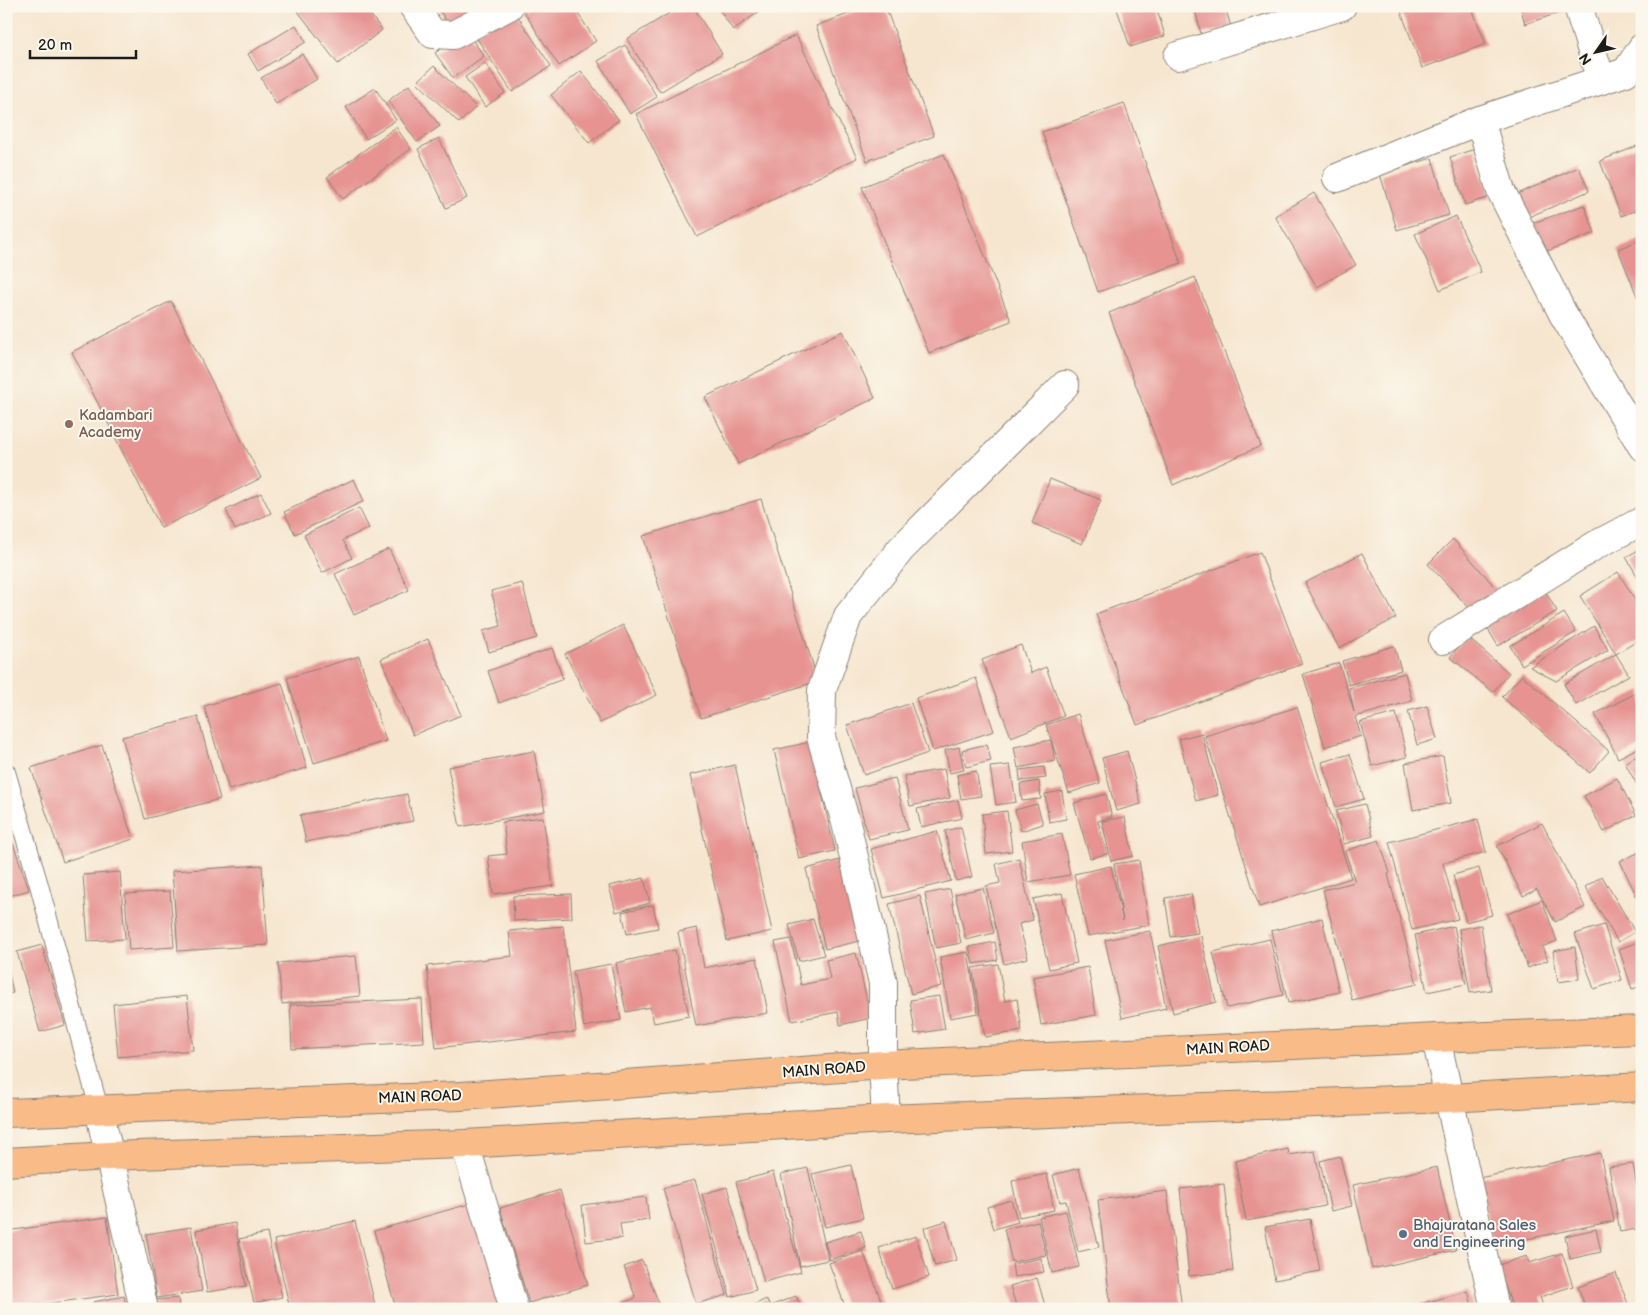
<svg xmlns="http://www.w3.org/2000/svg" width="1648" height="1315" viewBox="0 0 1648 1315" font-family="'Balsamiq Sans',sans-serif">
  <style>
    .building { fill: #e69391 }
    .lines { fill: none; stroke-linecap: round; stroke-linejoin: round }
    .service-casing { stroke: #898176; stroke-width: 20 }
    .minor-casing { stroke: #898176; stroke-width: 30 }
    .primary-casing { stroke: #898176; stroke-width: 30 }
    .service { stroke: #fff; stroke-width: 18 }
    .minor { stroke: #fff; stroke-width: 28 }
    .primary { stroke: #f9bc89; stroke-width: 28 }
    .education-dot { fill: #8d6e63; stroke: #fbf7ec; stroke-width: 2 }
    .service-dot { fill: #5c6f8a; stroke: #fbf7ec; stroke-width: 2 }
    .labels { text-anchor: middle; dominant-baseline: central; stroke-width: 4; stroke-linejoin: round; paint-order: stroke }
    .education-label { font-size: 15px; fill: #785e54; stroke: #fbf7ec; text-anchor: start }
    .street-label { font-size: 15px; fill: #1c1c1c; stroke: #fbf7ec }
    .service-label { font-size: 15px; fill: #4e5e75; stroke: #fbf7ec; text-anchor: start }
  </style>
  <rect width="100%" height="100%" fill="#fbf7ec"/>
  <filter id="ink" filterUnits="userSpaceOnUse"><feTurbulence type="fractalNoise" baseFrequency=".02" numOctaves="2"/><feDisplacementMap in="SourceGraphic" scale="10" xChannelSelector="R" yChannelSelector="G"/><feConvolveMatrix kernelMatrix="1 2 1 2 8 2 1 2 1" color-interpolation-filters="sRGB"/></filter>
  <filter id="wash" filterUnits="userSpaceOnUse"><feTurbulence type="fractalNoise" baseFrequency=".0096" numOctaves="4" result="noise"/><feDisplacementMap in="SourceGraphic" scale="20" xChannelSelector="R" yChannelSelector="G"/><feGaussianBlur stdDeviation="1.12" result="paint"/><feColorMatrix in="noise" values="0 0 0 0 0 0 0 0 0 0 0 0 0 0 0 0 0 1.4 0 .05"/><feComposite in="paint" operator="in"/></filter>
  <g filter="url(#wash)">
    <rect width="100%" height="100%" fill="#f6e6cf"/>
    <g id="blocks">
      <g class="building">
        <path d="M294 6H364L382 30 338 64Z"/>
        <path d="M437 6H494L453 32Z"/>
        <path d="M533 6H573L596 41 559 66 524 12Z"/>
        <path d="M681 6H693L722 54 660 92 627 39Z"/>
        <path d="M717 6H757L760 11 733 30Z"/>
        <path d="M869 6H885L934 136 867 161 816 26Z"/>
        <path d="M1116 6H1156L1165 36 1130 47Z"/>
        <path d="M1194 6H1225L1231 27 1201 34Z"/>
        <path d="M1399 6H1471L1486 44 1422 68Z"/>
        <path d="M1520 6H1573L1574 8 1525 24Z"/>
        <path d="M513 9 551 66 512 92 474 34Z"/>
        <path d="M296 25 306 42 258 71 248 54Z"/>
        <path d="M466 31 484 56 453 78 435 53Z"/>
        <path d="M796 35 857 158 697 237 636 114Z"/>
        <path d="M625 45 657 97 630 114 598 61Z"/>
        <path d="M302 54 317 79 276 104 261 78Z"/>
        <path d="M485 63 505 93 485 107 465 77Z"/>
        <path d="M434 66 476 107 459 123 417 82Z"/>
        <path d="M581 71 619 120 589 143 551 95Z"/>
        <path d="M409 85 440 126 417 142 388 101Z"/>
        <path d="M375 88 396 120 366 139 346 107Z"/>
        <path d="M1124 103 1181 263 1098 292 1042 132Z"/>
        <path d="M396 127 411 149 343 199 327 177Z"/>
        <path d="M439 138 467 198 446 208 418 149Z"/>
        <path d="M1642 144V208L1621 216 1600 161Z"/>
        <path d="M1475 149 1490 197 1465 205 1450 157Z"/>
        <path d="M944 154 1011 321 929 353 862 187Z"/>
        <path d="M1432 158 1449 215 1397 230 1380 174Z"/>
        <path d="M1579 167 1589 191 1524 219 1513 196Z"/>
        <path d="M1314 193 1356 265 1317 287 1275 216Z"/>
        <path d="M1584 205 1595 233 1542 253 1530 224Z"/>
        <path d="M1456 216 1481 272 1440 290 1415 234Z"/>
        <path d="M1642 239V299L1639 301 1618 249Z"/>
        <path d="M1195 277 1261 446 1173 485 1109 313Z"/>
        <path d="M171 301 261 478 161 528 72 352Z"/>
        <path d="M843 331 875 398 738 464 705 397Z"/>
        <path d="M354 479 364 501 295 534 284 512Z"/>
        <path d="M1050 479 1101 500 1082 544 1032 523Z"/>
        <path d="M261 493 271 513 235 530 226 510Z"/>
        <path d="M761 499 818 681 701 718 643 536Z"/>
        <path d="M359 508 369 528 343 540 352 558 322 573 304 535Z"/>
        <path d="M1453 539 1502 595 1475 614 1428 564Z"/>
        <path d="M1642 548V584L1626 557Z"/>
        <path d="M389 549 409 590 354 615 335 574Z"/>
        <path d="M1260 552 1302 664 1137 725 1096 614Z"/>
        <path d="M1362 553 1396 618 1339 648 1305 583Z"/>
        <path d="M1618 572 1642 611V638L1616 654 1629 675 1576 705 1564 684 1616 654 1580 596Z"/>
        <path d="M522 583 537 638 489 652 483 631 501 626 491 591Z"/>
        <path d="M1545 591 1557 611 1498 646 1486 626Z"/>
        <path d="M1564 613 1576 632 1522 665 1510 646Z"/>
        <path d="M623 625 657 695 600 723 565 654Z"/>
        <path d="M1594 626 1608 650 1556 681 1530 667Z"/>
        <path d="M1467 637 1509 673 1493 692 1450 657Z"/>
        <path d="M428 639 461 715 413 735 381 659Z"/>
        <path d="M1021 645 1031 673 1046 667 1064 716 1011 737 982 660Z"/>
        <path d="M1394 646 1401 670 1349 685 1342 661Z"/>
        <path d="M552 648 563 679 499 703 488 671Z"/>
        <path d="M359 656 386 741 314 763 287 678Z"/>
        <path d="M1339 663 1354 712 1349 688 1405 673 1412 701 1355 717 1361 736 1325 747 1303 674Z"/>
        <path d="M1522 675 1609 751 1590 773 1502 697Z"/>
        <path d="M976 678 994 731 933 751 916 698Z"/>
        <path d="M282 683 307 768 229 790 204 706Z"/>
        <path d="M1642 690V746L1618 758 1595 714Z"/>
        <path d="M911 703 928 753 864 775 847 725Z"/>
        <path d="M1427 706 1437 739 1417 745 1408 711Z"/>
        <path d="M1297 707 1351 878 1259 907 1205 736Z"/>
        <path d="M1396 713 1407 757 1372 766 1360 722Z"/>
        <path d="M1078 714 1100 783 1069 793 1046 725Z"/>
        <path d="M198 717 220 799 145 819 122 737Z"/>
        <path d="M1202 733 1218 795 1196 801 1179 739Z"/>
        <path d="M1051 740 1055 761 1018 768 1014 747Z"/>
        <path d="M810 742 835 851 799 859 774 750Z"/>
        <path d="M987 744 991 761 966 767 962 750Z"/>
        <path d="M102 745 133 839 63 862 31 768Z"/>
        <path d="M959 747 964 770 950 773 945 750Z"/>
        <path d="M534 751 545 811 460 827 448 767Z"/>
        <path d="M1127 751 1141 804 1116 811 1102 758Z"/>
        <path d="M1642 753V794L1625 763Z"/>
        <path d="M1350 754 1364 799 1336 807 1322 762Z"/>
        <path d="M1443 756 1451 803 1413 810 1405 763Z"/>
        <path d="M735 765 772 931 727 941 690 775Z"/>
        <path d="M1010 765 1016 802 996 805 990 767Z"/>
        <path d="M1044 767 1046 778 1020 781 1019 770Z"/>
        <path d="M944 769 950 798 910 806 904 776Z"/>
        <path d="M976 771 981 796 961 799 957 775Z"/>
        <path d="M895 778 908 830 869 839 855 788Z"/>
        <path d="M1617 778 1636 815 1604 832 1584 796Z"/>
        <path d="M1039 781 1041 799 1022 801 1020 784Z"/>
        <path d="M1062 791 1066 819 1049 822 1045 794Z"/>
        <path d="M407 794 413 821 306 842 300 815Z"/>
        <path d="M1106 794 1112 817 1098 821 1107 854 1090 858 1074 803Z"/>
        <path d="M958 800 962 818 921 827 917 809Z"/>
        <path d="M1037 804 1043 824 1021 831 1015 810Z"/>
        <path d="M1365 804 1373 836 1344 844 1336 811Z"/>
        <path d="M1007 811 1012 851 986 854 982 814Z"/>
        <path d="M543 817 553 886 493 894 488 856 507 854 503 822Z"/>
        <path d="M1125 817 1133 856 1111 861 1102 821Z"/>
        <path d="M1478 819 1486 852 1443 863 1458 919 1412 930 1389 842Z"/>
        <path d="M1542 823 1585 907 1555 922 1537 889 1523 896 1497 846Z"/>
        <path d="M961 827 972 877 956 881 945 831Z"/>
        <path d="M937 831 951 881 884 898 871 849Z"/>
        <path d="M1062 834 1070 875 1028 882 1022 841Z"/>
        <path d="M1379 840 1390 873 1388 874 1417 984 1352 1000 1323 890 1355 882 1345 851Z"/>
        <path d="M13 843 29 890 6 897V845Z"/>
        <path d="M1642 851V908L1620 861Z"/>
        <path d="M1019 858 1033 920 1019 924 1028 958 1004 964 986 886 1000 883 996 864Z"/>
        <path d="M840 860 860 941 825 949 806 869Z"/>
        <path d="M1139 860 1149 925 1088 936 1074 874 1111 866 1123 921 1114 864Z"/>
        <path d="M262 865 268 945 178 951 172 871Z"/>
        <path d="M1479 868 1492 915 1466 922 1453 875Z"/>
        <path d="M120 872 125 939 88 941 83 875Z"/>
        <path d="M1602 876 1635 932 1618 942 1585 887Z"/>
        <path d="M644 878 650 903 616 912 609 886Z"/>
        <path d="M983 888 994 933 966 940 955 894Z"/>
        <path d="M950 889 961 943 936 948 925 894Z"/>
        <path d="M170 891 174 947 129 950 125 894Z"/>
        <path d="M1062 893 1077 963 1049 969 1033 899Z"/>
        <path d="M571 894 572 918 514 921 513 896Z"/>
        <path d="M1191 894 1198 933 1171 937 1165 898Z"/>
        <path d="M920 896 941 986 911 994 889 904Z"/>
        <path d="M1542 900 1557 941 1542 947 1548 960 1528 968 1507 914Z"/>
        <path d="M653 905 658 928 627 934 622 912Z"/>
        <path d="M1322 918 1339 992 1288 1003 1271 931Z"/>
        <path d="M813 919 824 955 799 961 789 925Z"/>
        <path d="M1481 925 1491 990 1470 993 1459 929Z"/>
        <path d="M1604 925 1622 980 1594 989 1575 934Z"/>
        <path d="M563 926 576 1032 436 1048 427 966 512 956 509 931Z"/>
        <path d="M1454 926 1466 984 1427 992 1415 935Z"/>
        <path d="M697 928 704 968 757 958 768 1013 696 1026 678 932Z"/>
        <path d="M1150 931 1166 1008 1122 1018 1105 940Z"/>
        <path d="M1201 936 1216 1002 1173 1013 1158 946Z"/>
        <path d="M791 939 801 985 830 979 826 960 856 953 871 1018 840 1025 838 1012 792 1021 775 942Z"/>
        <path d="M1270 939 1283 995 1227 1008 1213 952Z"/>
        <path d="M1641 941 1642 986 1632 989 1619 949Z"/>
        <path d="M995 942 998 960 973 964 969 947Z"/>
        <path d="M42 945 65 1025 40 1032 17 952Z"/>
        <path d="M1575 947 1579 979 1558 982 1553 951Z"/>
        <path d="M675 950 689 1016 654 1023 650 1007 626 1012 616 963Z"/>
        <path d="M968 952 978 1013 950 1018 940 957Z"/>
        <path d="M356 956 360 996 282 1004 278 963Z"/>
        <path d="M6 959 13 993 6 994Z"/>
        <path d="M611 964 621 1020 584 1027 573 971Z"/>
        <path d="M998 964 1005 1001 1017 999 1022 1031 985 1037 972 968Z"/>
        <path d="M1088 967 1096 1015 1041 1025 1033 977Z"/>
        <path d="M187 996 193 1050 118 1057 113 1004Z"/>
        <path d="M939 996 945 1029 915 1034 910 1000Z"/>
        <path d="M422 999 424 1042 292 1049 290 1005Z"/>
        <path d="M1288 1149 1289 1155 1315 1151 1325 1206 1246 1221 1235 1161Z"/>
        <path d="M1600 1153 1614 1221 1493 1246 1479 1178Z"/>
        <path d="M1340 1156 1352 1206 1331 1211 1320 1161Z"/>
        <path d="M1633 1164 1642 1216V1228L1620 1232 1609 1167Z"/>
        <path d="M851 1165 863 1218 825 1227 812 1174Z"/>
        <path d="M1437 1167 1456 1250 1372 1269 1353 1185Z"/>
        <path d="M808 1168 828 1260 800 1266 781 1174Z"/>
        <path d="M1079 1168 1099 1247 1078 1252 1066 1201 1060 1202 1053 1175Z"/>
        <path d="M773 1172 801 1272 764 1282 736 1182Z"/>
        <path d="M1047 1174 1054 1210 1019 1217 1012 1181Z"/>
        <path d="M695 1180 727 1295 696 1304 663 1188Z"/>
        <path d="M1224 1184 1233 1271 1189 1276 1180 1189Z"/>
        <path d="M727 1187 756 1290 730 1297 702 1194Z"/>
        <path d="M560 1190 588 1285 529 1303 500 1208Z"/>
        <path d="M1167 1191 1182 1309H1111L1098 1200Z"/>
        <path d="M646 1197 649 1220 620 1224 622 1238 586 1242 582 1205Z"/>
        <path d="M1011 1200 1018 1222 994 1229 987 1207Z"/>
        <path d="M476 1202 504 1302 482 1309H396L374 1231Z"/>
        <path d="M1066 1211 1079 1267 1052 1273 1039 1217Z"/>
        <path d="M107 1217 118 1294 9 1309 6 1289V1231Z"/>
        <path d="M1310 1219 1320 1271 1275 1280 1265 1227Z"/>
        <path d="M355 1221 376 1309H290L274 1240Z"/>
        <path d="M946 1221 957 1260 935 1266 924 1228Z"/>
        <path d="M1038 1221 1046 1255 1012 1262 1004 1229Z"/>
        <path d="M235 1223 246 1286 207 1292 196 1230Z"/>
        <path d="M191 1227 202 1291 157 1298 146 1234Z"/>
        <path d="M1596 1229 1601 1252 1570 1259 1565 1236Z"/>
        <path d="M861 1231 866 1248 830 1260 825 1242Z"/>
        <path d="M267 1233 282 1297 254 1303 239 1239Z"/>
        <path d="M916 1236 929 1277 892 1289 879 1248Z"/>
        <path d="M863 1251 884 1309H846L829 1263Z"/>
        <path d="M1562 1253 1573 1286 1540 1297 1544 1309H1513L1498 1265 1527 1256 1529 1263Z"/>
        <path d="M1041 1258 1044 1272 1014 1277 1012 1264Z"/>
        <path d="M642 1260 654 1291 661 1309H624L622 1303 636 1298 624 1267Z"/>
        <path d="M1616 1273 1630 1309H1586L1578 1287Z"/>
        <path d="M1037 1278 1046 1309H1017L1010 1286Z"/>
        <path d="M1468 1291 1473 1309H1406V1308Z"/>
        <path d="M124 1296 127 1309H95L93 1302Z"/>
        <path d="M796 1296 802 1309H746L766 1299 770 1306Z"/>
        <path d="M178 1298 179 1309H156L155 1300Z"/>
      </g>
    </g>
  </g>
  <g filter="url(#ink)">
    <use href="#blocks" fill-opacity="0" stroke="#898176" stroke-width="1"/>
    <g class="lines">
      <g class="service-casing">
        <path id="service" d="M6 772 39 885 99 1109"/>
      </g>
      <g class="minor-casing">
        <g id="minor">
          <path d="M413 6 433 34 453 35 509 6"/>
          <path d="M1578 6 1601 80"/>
          <path d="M1642 48 1626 72 1480 120 1501 191 1563 314 1642 446"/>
          <path d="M1178 56 1342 6"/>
          <path d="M1337 178 1480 120"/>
          <path d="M1443 640 1596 545 1642 521"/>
          <path d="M1436 1038 1495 1309"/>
          <path d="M99 1109 144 1309"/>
          <path d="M886 1119 883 1065V983L846 823 821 737 822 690 848 616 901 549 1065 385"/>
          <path d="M465 1144 514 1309"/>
        </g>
      </g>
      <g class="primary-casing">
        <g id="primary">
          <path d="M6 1113 461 1096 883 1065 1436 1038 1642 1030"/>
          <path d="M6 1162 109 1156 465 1144 886 1119 1449 1098 1642 1087"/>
        </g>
      </g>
      <use href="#service" class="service"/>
      <use href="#minor" class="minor"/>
      <use href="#primary" class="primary"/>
    </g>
  </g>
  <circle class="education-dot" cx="69" cy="424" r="5"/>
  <circle class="service-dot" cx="1403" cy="1234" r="5"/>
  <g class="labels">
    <g class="education-label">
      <text x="79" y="415">Kadambari<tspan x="79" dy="17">Academy</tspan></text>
    </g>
    <g class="street-label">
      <text transform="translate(1228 1048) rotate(-3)">MAIN ROAD</text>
      <text transform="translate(824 1070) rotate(-4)">MAIN ROAD</text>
      <text transform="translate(420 1097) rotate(-2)">MAIN ROAD</text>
    </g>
    <g class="service-label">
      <text x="1413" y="1225">Bhajuratana Sales<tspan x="1413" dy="17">and Engineering</tspan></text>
    </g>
  </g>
  <rect width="1648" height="1315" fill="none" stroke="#fbf7ec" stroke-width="25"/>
  <g transform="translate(1596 52) rotate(236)" stroke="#fbf7ec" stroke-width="4" paint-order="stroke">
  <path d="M0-4L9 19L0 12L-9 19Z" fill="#1c1c1c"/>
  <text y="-8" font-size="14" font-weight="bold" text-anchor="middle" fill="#1c1c1c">N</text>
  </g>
  <path d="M30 50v8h106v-8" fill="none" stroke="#1c1c1c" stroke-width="2.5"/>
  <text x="38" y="50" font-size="15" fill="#1c1c1c" stroke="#fbf7ec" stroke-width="4" paint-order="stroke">20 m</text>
</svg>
